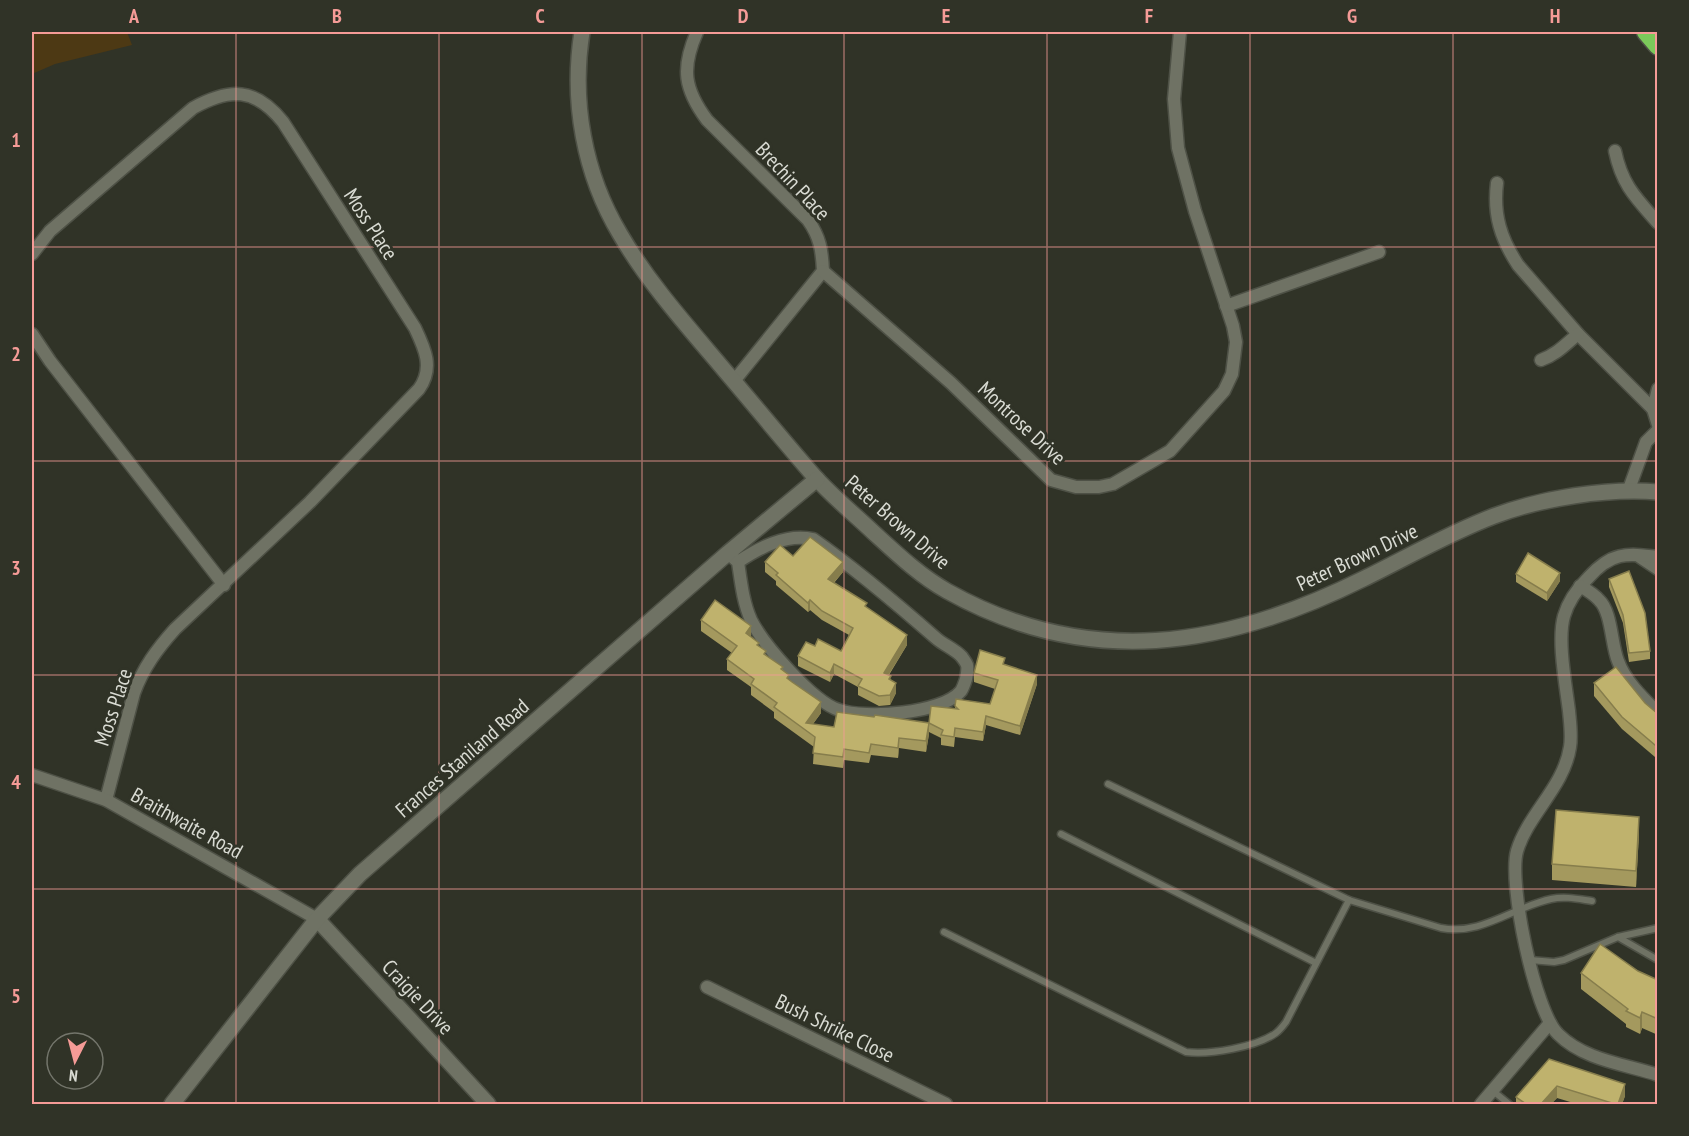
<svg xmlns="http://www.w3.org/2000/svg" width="1689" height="1136" viewBox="0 0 1689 1136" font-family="'PT Sans Narrow',sans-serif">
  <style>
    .green { fill: #4d3914 }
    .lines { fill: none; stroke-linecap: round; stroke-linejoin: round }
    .service-casing { stroke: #4e5146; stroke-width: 9 }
    .minor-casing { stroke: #4e5146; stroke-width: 15 }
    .tertiary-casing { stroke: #4e5146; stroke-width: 18 }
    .motorway-casing { stroke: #4e5146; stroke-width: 21 }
    .service { stroke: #6f7264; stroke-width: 6 }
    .minor { stroke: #6f7264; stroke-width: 12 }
    .tertiary { stroke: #6f7264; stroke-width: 15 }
    .motorway { stroke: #7bca5a; stroke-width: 18 }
    .wall { fill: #a4995e }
    .shaded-wall { fill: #867d4c }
    .building { fill: #bfb26d; stroke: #867d4c; stroke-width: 1.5 }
    .grid { fill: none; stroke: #f59b97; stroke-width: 1.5; stroke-opacity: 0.55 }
    .labels { text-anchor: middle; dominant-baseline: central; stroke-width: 6; stroke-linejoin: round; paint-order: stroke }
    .street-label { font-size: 21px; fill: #d9dbd3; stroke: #303327 }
    .neatline { fill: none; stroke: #f59b97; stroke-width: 2 }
    .grid-label { font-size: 20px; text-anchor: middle; font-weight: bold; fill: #f59b97 }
  </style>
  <rect width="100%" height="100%" fill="#303327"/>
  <path class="green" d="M32 32H127L132 45 55 64 32 74Z"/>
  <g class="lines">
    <g class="service-casing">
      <g id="service">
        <path d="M1108 784 1349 900 1441 928C1481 936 1513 907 1551 899 1565 896 1578 899 1592 901"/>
        <path d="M1061 834 1316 963"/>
        <path d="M944 932 1186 1052C1209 1055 1257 1047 1276 1033 1280 1030 1283 1026 1286 1022L1349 900"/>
        <path d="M1618 937 1658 960"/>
        <path d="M1530 960 1554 962 1564 960 1618 937 1658 928"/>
        <path d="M1493 1091 1509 1104"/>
      </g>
    </g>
    <g class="minor-casing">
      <g id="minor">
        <path d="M697 32C681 68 684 89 707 120L808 220C820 237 822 250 823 271L734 381"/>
        <path d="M1615 151C1622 185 1636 198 1658 223"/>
        <path d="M1497 183C1493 215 1501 239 1518 265L1578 334 1653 409"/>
        <path d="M32 254 50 231 193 108C230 88 255 87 283 122L415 328C425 349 434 368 419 389L310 502 175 629C157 649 143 668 134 693L106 800"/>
        <path d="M823 271 951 383 1051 480 1076 487H1099L1113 484 1170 451 1224 391 1232 374 1236 342 1233 326 1195 211 1178 148 1174 99 1180 32"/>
        <path d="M1226 306 1379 252"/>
        <path d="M32 334 50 361 224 585"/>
        <path d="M1541 360C1556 355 1566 344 1578 334"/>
        <path d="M1658 389 1653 409 1658 425"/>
        <path d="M1629 489 1646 442 1658 430"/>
        <path d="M728 553 738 562C741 582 743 602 751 620 763 644 813 702 839 710 865 719 942 714 961 691 963 688 965 682 966 679 967 674 968 669 967 665 966 662 964 660 962 657 956 650 944 645 937 639 897 604 856 569 813 539 786 533 759 548 738 562"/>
        <path d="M1640 557 1658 569"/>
        <path d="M1658 557C1626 553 1611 552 1588 578 1578 588 1568 602 1564 616 1557 640 1566 686 1569 711 1570 722 1572 736 1570 747 1564 787 1528 814 1517 851 1508 883 1535 1012 1558 1034 1584 1060 1624 1064 1658 1075"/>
        <path d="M1580 586C1587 590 1594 594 1599 600 1612 612 1611 644 1618 661 1625 681 1643 698 1658 713"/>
        <path d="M32 775 106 800 317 919"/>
        <path d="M707 987 946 1104"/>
        <path d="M1481 1104 1550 1023"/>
      </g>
    </g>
    <g class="tertiary-casing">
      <g id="tertiary">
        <path d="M582 32C571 101 584 174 620 234 649 284 689 328 726 372 756 407 785 443 815 477 833 497 854 514 873 532 896 553 920 576 947 591 1088 670 1224 648 1363 579 1406 558 1449 533 1494 516 1542 498 1606 488 1658 492"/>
        <path d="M317 919 488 1104"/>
        <path d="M172 1104 317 919 360 874 728 553 817 479"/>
      </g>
    </g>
    <g class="motorway-casing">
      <path id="motorway" d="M1646 32 1658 46"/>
    </g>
    <use href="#service" class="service"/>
    <use href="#minor" class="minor"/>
    <use href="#tertiary" class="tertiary"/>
    <use href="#motorway" class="motorway"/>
  </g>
  <g class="wall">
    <path d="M793 556 843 572 834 583 867 608 907 645 889 675 896 693 890 705 879 706 858 695V687L834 674 830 682 798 666V656L815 646 841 651 849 635 822 620 810 610 808 612 776 585V581L765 572V562Z"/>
    <path d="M1516 574 1560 581 1547 601 1516 582Z"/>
    <path d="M1609 579 1650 651V659L1629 662 1623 623 1609 587Z"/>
    <path d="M701 620 751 637 766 655 783 670 789 680 821 713 813 724 834 727 929 734 926 752 899 748 898 758 871 755 869 763 844 760 843 768 813 764 814 747 774 718V712L751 695V687L727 670V659L732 653 701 631Z"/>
    <path d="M1005 664 1037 684 1020 735 986 725 983 741 955 737 954 747 941 745V738L929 732V723L955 708V706L990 704 995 689 974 682V673Z"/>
    <path d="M1594 683 1645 703 1658 714V754L1655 757 1622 729 1594 696Z"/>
    <path d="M1639 833 1636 887 1552 880V864Z"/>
    <path d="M1638 971 1658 980V1035L1642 1028 1640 1034 1626 1027V1024L1581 989V973Z"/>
    <path d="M1549 1059 1625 1096 1622 1104H1577L1557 1098 1551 1104H1516V1097Z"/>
  </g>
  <g class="shaded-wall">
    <path d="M843 562V572L828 589V579Z"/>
    <path d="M1560 573V581L1547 601V593Z"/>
    <path d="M810 600V610L808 612V603Z"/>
    <path d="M751 626V637L746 633Z"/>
    <path d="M907 635V645L884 682V673Z"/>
    <path d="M834 664V674L830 682V673Z"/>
    <path d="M1037 675V684L1020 735V726Z"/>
    <path d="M896 683V693L890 705V695Z"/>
    <path d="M821 702V713L807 732 806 723Z"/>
    <path d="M986 716V725L983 741V732Z"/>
    <path d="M929 723V734L926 752V741Z"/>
    <path d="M899 738V748L898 758V748Z"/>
    <path d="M1658 742V754L1655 757V745Z"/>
    <path d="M1639 817V833L1636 887V871Z"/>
    <path d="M1642 1012V1028L1640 1034V1018Z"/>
    <path d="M1625 1084V1096L1622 1104H1618Z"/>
    <path d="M1557 1086V1098L1551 1104H1541Z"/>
  </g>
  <g class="building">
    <path d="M810 537 843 562 828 579 867 603 865 606 907 635 884 673 891 676 889 679 896 683 890 695 879 696 858 686 862 679 834 664 830 673 798 656 806 642 815 646 818 639 841 651 853 628 822 611 810 600 808 603 776 575 778 573 765 562 780 545 793 556Z"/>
    <path d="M1528 553 1560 573 1547 593 1516 574Z"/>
    <path d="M1629 571 1645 613 1650 651 1629 653 1623 615 1609 579Z"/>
    <path d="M715 600 751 626 746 633 759 643 757 645 766 651 764 654 783 667 781 669 789 675 787 678 792 682 821 702 806 723 834 727 837 712 874 717 875 715 929 723 926 741 899 738 898 748 871 744 869 753 844 749 843 757 813 753 815 737 774 707 777 703 751 684 754 679 727 659 737 646 701 620Z"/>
    <path d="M980 650 1005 658 1003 664 1037 675 1020 726 986 716 983 732 955 728 954 737 941 735 943 730 929 723 931 706 958 709 955 706 956 699 990 704 998 680 974 673Z"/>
    <path d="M1616 667 1645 703 1658 714V742L1655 745 1622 717 1594 683Z"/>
    <path d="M1556 810 1639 817 1636 871 1552 864Z"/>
    <path d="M1600 944 1638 971 1658 980V1019L1642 1012 1640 1018 1626 1011 1628 1009 1581 973Z"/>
    <path d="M1549 1059 1625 1084 1618 1104H1615L1557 1086 1541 1104H1526L1516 1097Z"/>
  </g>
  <path class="grid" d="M236 32V1104M439 32V1104M642 32V1104M844 32V1104M1047 32V1104M1250 32V1104M1453 32V1104M32 247H1658M32 461H1658M32 675H1658M32 889H1658"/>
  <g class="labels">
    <g class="street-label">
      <text transform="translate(793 181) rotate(47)">Brechin Place</text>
      <text transform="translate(371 224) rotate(57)">Moss Place</text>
      <text transform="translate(1022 423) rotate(43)">Montrose Drive</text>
      <text transform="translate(898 522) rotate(41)">Peter Brown Drive</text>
      <text transform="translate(1357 557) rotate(-25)">Peter Brown Drive</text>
      <text transform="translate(113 707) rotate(-72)">Moss Place</text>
      <text transform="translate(462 758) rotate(-41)">Frances Staniland Road</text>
      <text transform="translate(187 823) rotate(29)">Braithwaite Road</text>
      <text transform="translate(418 997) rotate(47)">Craigie Drive</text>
      <text transform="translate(835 1028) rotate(26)">Bush Shrike Close</text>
    </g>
  </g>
  <rect width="1689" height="1136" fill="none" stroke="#303327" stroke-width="66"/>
  <g transform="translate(75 1061) rotate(186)"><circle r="28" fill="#303327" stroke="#74766c" stroke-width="1.5"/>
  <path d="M0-4.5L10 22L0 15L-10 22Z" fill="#f59b97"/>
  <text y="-9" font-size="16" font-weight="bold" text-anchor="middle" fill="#d9dbd3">N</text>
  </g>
  <rect x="33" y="33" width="1623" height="1070" class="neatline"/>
  <g class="grid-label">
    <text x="134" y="23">A</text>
    <text x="337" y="23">B</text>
    <text x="540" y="23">C</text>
    <text x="743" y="23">D</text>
    <text x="946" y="23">E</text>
    <text x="1149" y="23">F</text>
    <text x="1352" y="23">G</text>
    <text x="1555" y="23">H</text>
    <text x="16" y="147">1</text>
    <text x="16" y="361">2</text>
    <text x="16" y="575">3</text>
    <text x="16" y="789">4</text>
    <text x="16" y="1003">5</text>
  </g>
</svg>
